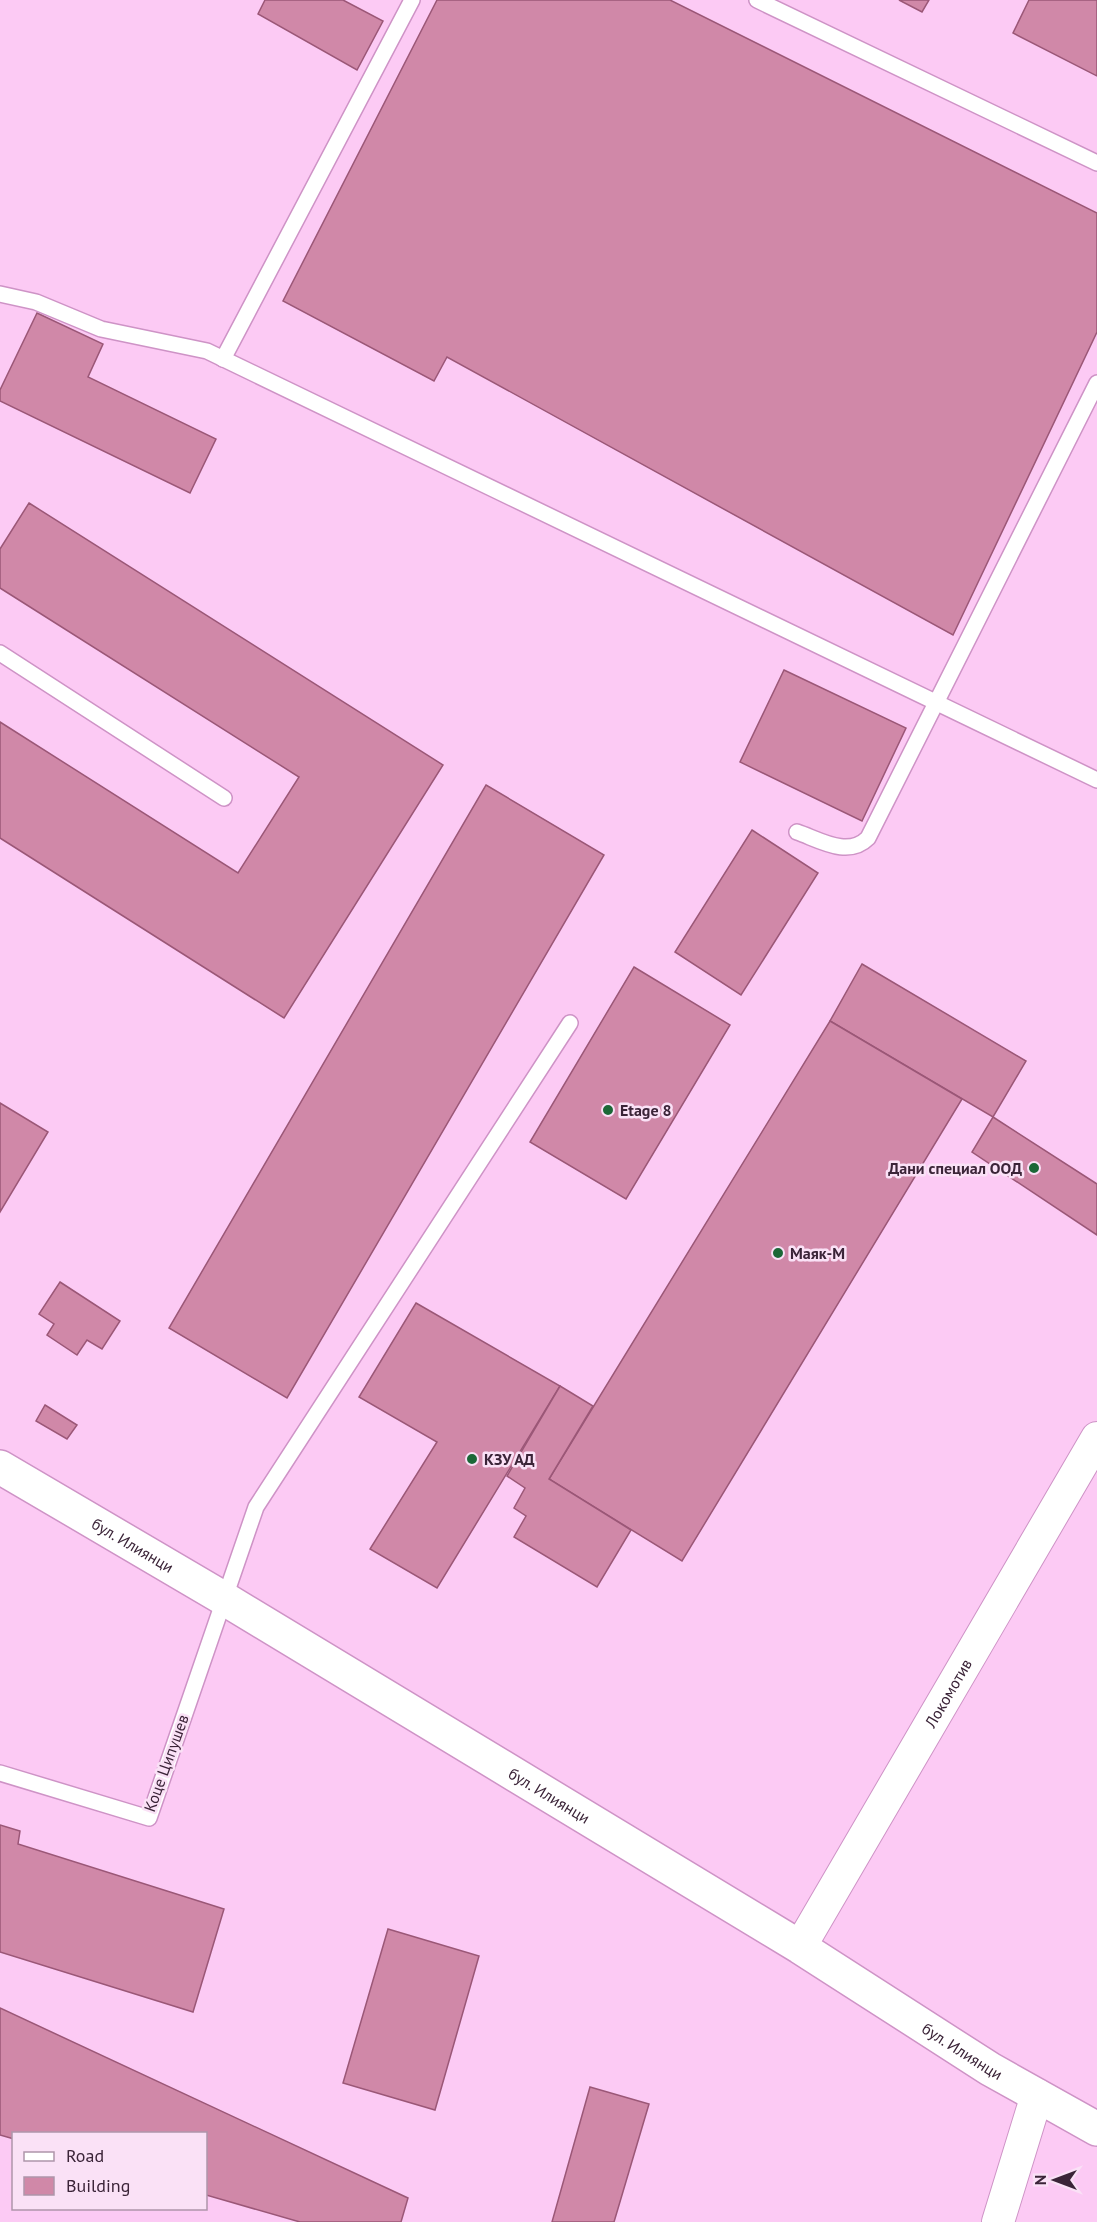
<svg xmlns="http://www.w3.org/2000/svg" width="1097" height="2222" viewBox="0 0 1097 2222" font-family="'PT Sans',sans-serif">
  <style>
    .building { fill: #d088a8; stroke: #9b5777; stroke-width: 1.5 }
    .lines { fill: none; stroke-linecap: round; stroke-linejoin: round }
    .service-casing { stroke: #ce93c6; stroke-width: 18 }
    .minor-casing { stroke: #ce93c6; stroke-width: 34 }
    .tertiary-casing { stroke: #ce93c6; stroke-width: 36 }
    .service { stroke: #fff; stroke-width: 15 }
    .minor { stroke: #fff; stroke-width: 32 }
    .tertiary { stroke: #fff; stroke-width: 33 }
    .poi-dot { fill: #1b6837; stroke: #fae1f6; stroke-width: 2 }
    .labels { text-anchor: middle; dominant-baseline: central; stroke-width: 5; stroke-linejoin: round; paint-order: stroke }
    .poi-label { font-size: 16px; font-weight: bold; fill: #3b2438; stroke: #fae1f6; text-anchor: start }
    .street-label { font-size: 16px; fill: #3b2438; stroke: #fae1f6 }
  </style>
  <rect width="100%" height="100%" fill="#fccaf4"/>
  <g class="building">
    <path d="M265 0H343L383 21 357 70 258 14Z"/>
    <path d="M437 0H670L1097 213V332L953 635 447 357 434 381 283 301Z"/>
    <path d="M899 0H929L922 12Z"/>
    <path d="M1029 0H1097V76L1013 33Z"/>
    <path d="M37 313 103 344 88 377 216 439 190 493 0 401V390Z"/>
    <path d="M29 503 443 765 284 1018 0 838V722L238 873 299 777 0 588V549Z"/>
    <path d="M784 670 906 728 862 821 740 762Z"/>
    <path d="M486 785 604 855 287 1398 169 1328Z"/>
    <path d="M752 830 818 873 741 995 675 952Z"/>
    <path d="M862 964 1026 1061 993 1117 830 1021Z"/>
    <path d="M634 967 730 1025 626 1199 530 1142Z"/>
    <path d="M830 1021 962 1099 682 1561 549 1479Z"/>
    <path d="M0 1103 48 1132 0 1212Z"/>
    <path d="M993 1117 1097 1184V1235L972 1152Z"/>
    <path d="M60 1282 120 1321 102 1349 87 1340 77 1355 47 1335 54 1324 39 1314Z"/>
    <path d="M416 1303 560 1386 437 1588 370 1549 437 1442 359 1397Z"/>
    <path d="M560 1386 593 1406 549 1479 631 1530 597 1587 514 1537 526 1516 514 1508 525 1488 507 1476Z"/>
    <path d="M45 1405 77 1425 67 1439 36 1421Z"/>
    <path d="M0 1825 20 1831 18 1844 224 1909 193 2012 0 1952Z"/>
    <path d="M388 1929 479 1956 435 2110 343 2083Z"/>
    <path d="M0 2008 408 2198 401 2222H300L206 2195V2134H14V2139L0 2135Z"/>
    <path d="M590 2087 649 2104 614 2222H552Z"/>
  </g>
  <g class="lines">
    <g class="service-casing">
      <g id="service">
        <path d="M757 0 1097 163"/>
        <path d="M0 294 36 302 101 329 207 351 1097 780"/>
        <path d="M223 359 412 0"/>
        <path d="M0 653 224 798"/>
        <path d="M797 832C820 840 848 858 868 838L1097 383"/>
        <path d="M0 1773 149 1818 256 1507 570 1023"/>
      </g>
    </g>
    <g class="minor-casing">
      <g id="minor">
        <path id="s1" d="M800 1947 1097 1438"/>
        <path d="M998 2222 1037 2095"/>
      </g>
    </g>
    <g class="tertiary-casing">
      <g id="tertiary">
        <path id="s2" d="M0 1467 223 1598 800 1947 990 2069 1097 2129"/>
      </g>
    </g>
    <use href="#service" class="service"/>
    <use href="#minor" class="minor"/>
    <use href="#tertiary" class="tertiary"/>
  </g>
  <g class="poi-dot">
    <circle cx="608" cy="1110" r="6"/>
    <circle cx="1034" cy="1168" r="6"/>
    <circle cx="778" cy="1253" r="6"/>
    <circle cx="472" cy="1459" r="6"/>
  </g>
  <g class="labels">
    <g class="poi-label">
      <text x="620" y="1110">Etage 8</text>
      <text x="1022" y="1168" text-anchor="end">Дани специал ООД</text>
      <text x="790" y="1253">Маяк-М</text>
      <text x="484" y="1459">КЗУ АД</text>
    </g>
    <g class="street-label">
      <text stroke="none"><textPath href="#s2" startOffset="154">бул. Илиянци</textPath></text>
      <text stroke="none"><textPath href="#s1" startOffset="294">Локомотив</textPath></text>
      <text transform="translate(166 1763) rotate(-70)">Коце Ципушев</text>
      <text stroke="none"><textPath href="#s2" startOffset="640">бул. Илиянци</textPath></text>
      <text stroke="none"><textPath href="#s2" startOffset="1126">бул. Илиянци</textPath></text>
    </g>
  </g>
  <rect x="12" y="2132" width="195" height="78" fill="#fae1f6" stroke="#ae95aa" stroke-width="1.5"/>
  <rect x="24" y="2152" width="30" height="9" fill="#ffffff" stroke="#ae95aa" stroke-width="1.5"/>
  <text x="66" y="2162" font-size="18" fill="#3b2438">Road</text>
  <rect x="24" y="2177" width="30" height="18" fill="#d088a8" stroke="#ae95aa" stroke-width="1.5"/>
  <text x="66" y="2192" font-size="18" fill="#3b2438">Building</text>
  <g transform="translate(1055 2180) rotate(270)" stroke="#fae1f6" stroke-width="4.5" paint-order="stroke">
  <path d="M0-4.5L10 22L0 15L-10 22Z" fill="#3b2438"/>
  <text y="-9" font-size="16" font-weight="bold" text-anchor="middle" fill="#3b2438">N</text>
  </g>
</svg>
